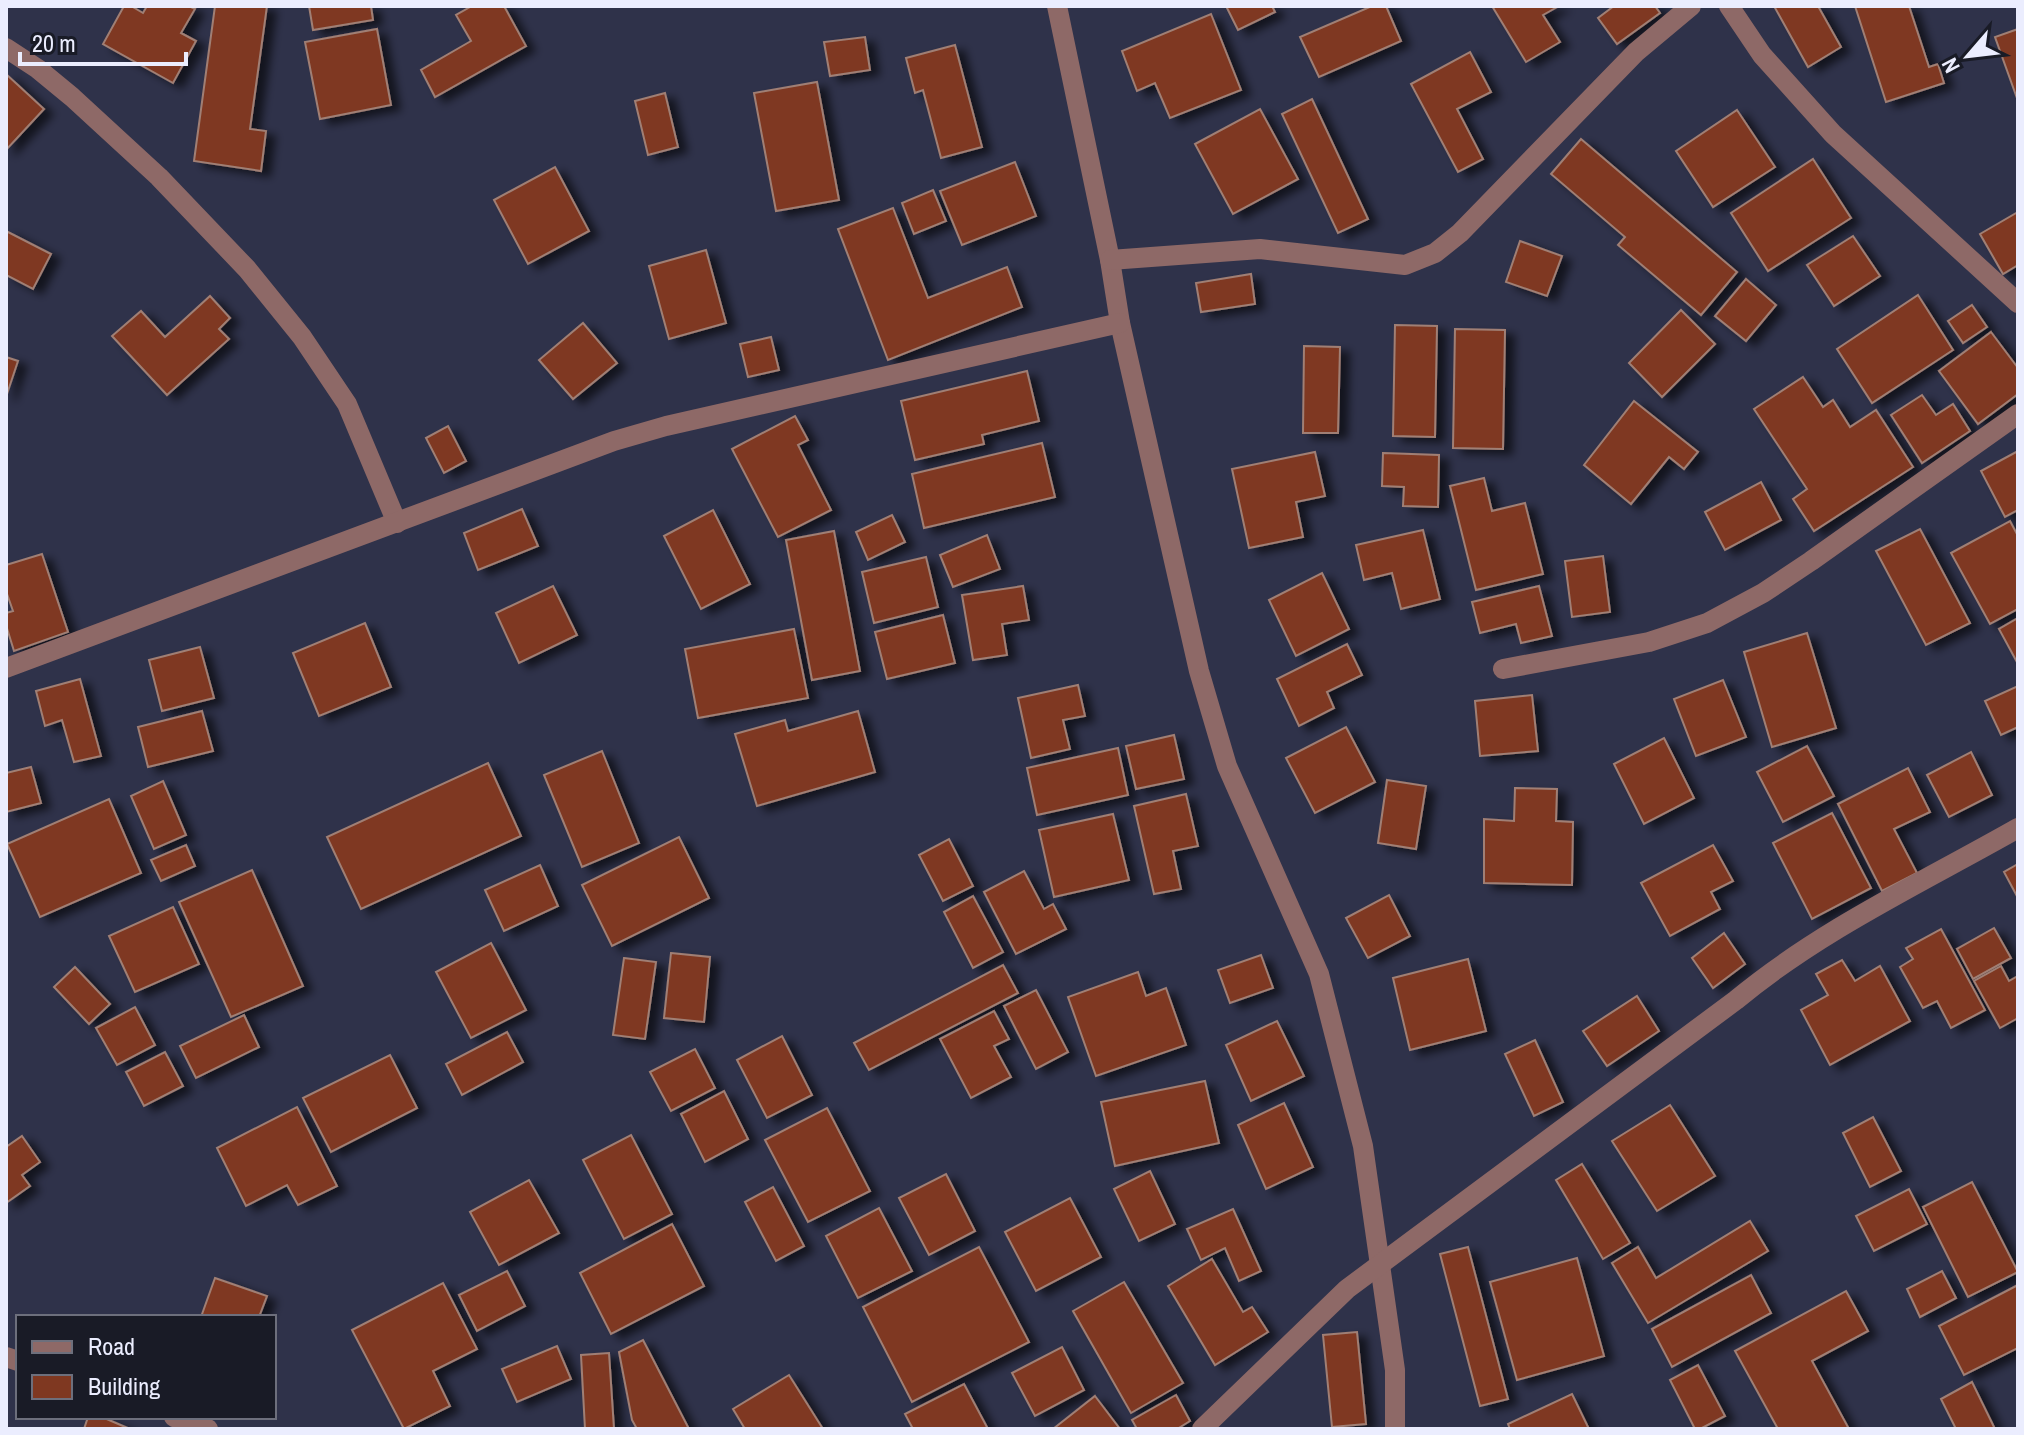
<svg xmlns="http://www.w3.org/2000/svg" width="2024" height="1435" viewBox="0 0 2024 1435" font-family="'Archivo Narrow',sans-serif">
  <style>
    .building { fill: #7f3821; stroke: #a07f74; stroke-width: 2; filter: url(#shadow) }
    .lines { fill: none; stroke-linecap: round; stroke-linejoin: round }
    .minor { stroke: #8e6967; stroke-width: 20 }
  </style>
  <defs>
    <filter id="shadow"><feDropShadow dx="9" dy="5" stdDeviation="4" flood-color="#0009"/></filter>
  </defs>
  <rect width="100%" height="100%" fill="#2f324a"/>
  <g class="building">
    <path d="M124 6H131L143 13 147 6H189L195 9 181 33 196 41 173 83 103 44Z"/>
    <path d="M215 6H267L250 129 266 131 261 171 194 161Z"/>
    <path d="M309 6H371L373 20 313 30Z"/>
    <path d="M472 6H504L526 46 435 97 421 70 471 41 456 15Z"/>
    <path d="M1226 6H1272L1275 12 1238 30Z"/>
    <path d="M1372 6H1386L1401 41 1319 77 1300 37Z"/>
    <path d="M1492 6H1559L1543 15 1560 42 1526 62Z"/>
    <path d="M1614 6H1655L1660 13 1617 44 1598 18Z"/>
    <path d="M1774 6H1818L1841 47 1808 67Z"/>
    <path d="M1855 6H1909L1929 67 1938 64 1944 83 1886 102Z"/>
    <path d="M1211 14 1241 90 1170 118 1155 83 1137 91 1122 51Z"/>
    <path d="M377 29 391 105 320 119 305 42Z"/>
    <path d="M2018 29V101L1995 37Z"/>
    <path d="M865 37 870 70 830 76 824 42Z"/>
    <path d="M955 45 982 147 941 158 923 90 915 93 906 58Z"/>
    <path d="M1470 52 1491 92 1457 109 1483 159 1458 172 1411 84Z"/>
    <path d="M6 74 44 109 6 150Z"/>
    <path d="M817 82 839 200 776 211 754 93Z"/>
    <path d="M665 93 678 147 648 155 635 101Z"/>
    <path d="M1312 99 1368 219 1338 233 1282 114Z"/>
    <path d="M1260 109 1298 179 1233 214 1195 144Z"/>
    <path d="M1737 110 1775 167 1713 207 1676 151Z"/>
    <path d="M1581 139 1737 272 1701 315 1618 245 1625 237 1551 174Z"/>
    <path d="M1813 159 1851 218 1768 271 1731 213Z"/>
    <path d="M1015 162 1036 216 962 245 940 191Z"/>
    <path d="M555 167 589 231 528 264 494 200Z"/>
    <path d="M933 190 946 221 914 234 902 203Z"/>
    <path d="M893 208 928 298 1007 267 1022 307 888 360 838 229Z"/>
    <path d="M2018 212V265L2003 274 1980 234Z"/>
    <path d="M6 231 51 254 33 289 6 275Z"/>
    <path d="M1853 236 1880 276 1834 306 1807 265Z"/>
    <path d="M1520 241 1562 256 1547 296 1506 282Z"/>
    <path d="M706 250 726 323 669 339 649 266Z"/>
    <path d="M1251 274 1255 304 1201 312 1196 283Z"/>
    <path d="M1746 279 1776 305 1746 341 1715 316Z"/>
    <path d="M1918 295 1953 350 1872 403 1837 349Z"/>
    <path d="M210 296 230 318 219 329 229 339 167 395 112 336 141 311 165 337Z"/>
    <path d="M1972 305 1987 327 1963 343 1948 321Z"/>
    <path d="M1681 310 1715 344 1662 397 1629 363Z"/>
    <path d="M583 323 617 363 573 399 539 360Z"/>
    <path d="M1395 325 1437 326 1435 437 1393 436Z"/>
    <path d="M1455 329 1505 330 1503 449 1453 448Z"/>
    <path d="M1991 332 2018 368V394L1978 424 1939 371Z"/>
    <path d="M771 337 779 370 748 377 740 344Z"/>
    <path d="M1304 346 1340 347 1338 433H1303Z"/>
    <path d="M6 357 18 361 6 397Z"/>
    <path d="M1027 371 1039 421 982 435 984 444 915 460 901 401Z"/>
    <path d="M1803 377 1823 407 1833 400 1850 427 1876 410 1913 467 1814 531 1793 499 1807 489 1754 409Z"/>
    <path d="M1922 395 1936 415 1953 404 1970 431 1922 463 1891 415Z"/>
    <path d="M1634 401 1698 452 1684 469 1669 457 1631 504 1584 465Z"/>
    <path d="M795 416 808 440 798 445 831 510 778 537 732 449Z"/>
    <path d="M448 426 466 461 444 473 426 438Z"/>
    <path d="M1042 443 1055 497 924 528 912 474Z"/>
    <path d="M2018 451V510L2005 517 1981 471Z"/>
    <path d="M1315 452 1325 496 1296 502 1303 537 1249 548 1232 469Z"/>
    <path d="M1383 453 1439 455 1438 507 1403 506 1404 487 1382 486Z"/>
    <path d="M1484 478 1492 511 1525 503 1543 574 1476 590 1450 486Z"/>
    <path d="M1761 482 1781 520 1725 550 1705 512Z"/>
    <path d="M522 509 538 546 478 570 464 533Z"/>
    <path d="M713 510 750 584 701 609 664 536Z"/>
    <path d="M892 515 905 542 868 560 856 532Z"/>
    <path d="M2010 521 2018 536V609L1990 624 1951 553Z"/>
    <path d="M1920 529 1970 623 1926 645 1876 551Z"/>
    <path d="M1423 530 1440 599 1401 609 1392 573 1364 580 1356 545Z"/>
    <path d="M834 531 860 671 812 680 786 540Z"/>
    <path d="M987 535 1000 569 953 587 940 555Z"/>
    <path d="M42 554 68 632 14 651 6 625V613L13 611 6 591V565Z"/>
    <path d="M1603 556 1610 612 1572 617 1565 561Z"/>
    <path d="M926 557 938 607 874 623 862 572Z"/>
    <path d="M1322 573 1349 629 1296 656 1269 600Z"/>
    <path d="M553 586 577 635 519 663 496 613Z"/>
    <path d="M1023 586 1029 620 1002 624 1007 655 973 660 962 595Z"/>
    <path d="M1539 586 1552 636 1521 643 1516 624 1480 633 1472 602Z"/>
    <path d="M943 615 955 663 887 679 875 632Z"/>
    <path d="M2018 618V664L1999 629Z"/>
    <path d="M365 623 391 687 319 716 293 653Z"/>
    <path d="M794 629 808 698 698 718 685 649Z"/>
    <path d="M1807 633 1836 728 1772 747 1744 652Z"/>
    <path d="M1347 644 1362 675 1327 692 1334 708 1299 726 1277 679Z"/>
    <path d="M200 647 214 698 162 711 149 660Z"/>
    <path d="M80 679 101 756 74 762 62 720 45 726 36 691Z"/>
    <path d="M1723 680 1746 737 1696 756 1674 699Z"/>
    <path d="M1078 685 1085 716 1063 720 1070 749 1031 758 1018 698Z"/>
    <path d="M2018 686V727L2001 735 1985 701Z"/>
    <path d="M1532 695 1538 751 1480 756 1475 701Z"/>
    <path d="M202 711 213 751 148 767 138 727Z"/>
    <path d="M858 711 875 772 757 806 735 734 785 720 788 731Z"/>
    <path d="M1346 727 1375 782 1315 813 1286 758Z"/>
    <path d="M1174 735 1184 779 1136 789 1126 746Z"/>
    <path d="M1664 738 1694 798 1644 824 1614 764Z"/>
    <path d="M1807 746 1834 796 1783 822 1757 772Z"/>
    <path d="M1118 748 1128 795 1037 815 1027 768Z"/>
    <path d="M602 751 639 843 582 867 544 775Z"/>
    <path d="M1971 752 1992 795 1949 817 1927 775Z"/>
    <path d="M488 763 521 836 361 909 327 837Z"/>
    <path d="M31 767 41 803 6 812V773Z"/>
    <path d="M1908 768 1930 812 1894 829 1917 873 1882 891 1838 804Z"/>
    <path d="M1387 780 1426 786 1416 849 1378 843Z"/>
    <path d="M163 781 186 835 154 849 131 796Z"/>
    <path d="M1515 788 1557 789 1556 821 1573 822 1572 885 1484 883V819L1514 821Z"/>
    <path d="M1186 794 1198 846 1173 851 1181 889 1154 894 1134 806Z"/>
    <path d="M109 799 141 873 40 917 7 844Z"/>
    <path d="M1832 813 1871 888 1812 919 1773 843Z"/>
    <path d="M1113 814 1129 880 1054 897 1039 830Z"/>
    <path d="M679 837 709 898 612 946 582 885Z"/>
    <path d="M949 839 973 886 943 901 919 855Z"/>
    <path d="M186 845 195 866 161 881 151 860Z"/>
    <path d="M1713 845 1733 881 1711 892 1720 909 1670 936 1641 883Z"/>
    <path d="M2018 864V898L2004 872Z"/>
    <path d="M540 865 558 906 504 931 485 890Z"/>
    <path d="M252 870 303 986 231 1017 179 902Z"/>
    <path d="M1024 871 1044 909 1053 904 1066 929 1016 954 984 892Z"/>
    <path d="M1389 895 1410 936 1368 958 1346 918Z"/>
    <path d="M973 896 1003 952 973 968 944 912Z"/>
    <path d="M173 907 199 964 135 992 109 936Z"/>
    <path d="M1994 928 2011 958 1973 979 1957 949Z"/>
    <path d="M1941 929 1985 1010 1951 1028 1937 1001 1923 1008 1900 967 1913 959 1906 948Z"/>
    <path d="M1724 933 1745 964 1713 988 1692 958Z"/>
    <path d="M491 943 526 1010 471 1038 436 972Z"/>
    <path d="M671 953 710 957 704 1022 664 1018Z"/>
    <path d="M1261 955 1273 988 1230 1003 1218 970Z"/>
    <path d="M624 958 656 962 645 1039 613 1035Z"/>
    <path d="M1468 959 1486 1031 1410 1050 1393 978Z"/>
    <path d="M1842 960 1855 981 1880 966 1910 1021 1830 1065 1801 1010 1828 995 1816 974Z"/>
    <path d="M1003 965 1018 993 869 1070 854 1043Z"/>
    <path d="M2001 966 2009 981 2018 976V1018L2000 1028 1974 981Z"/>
    <path d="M75 967 110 1004 89 1024 54 987Z"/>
    <path d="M1138 972 1146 996 1166 988 1186 1045 1096 1076 1068 997Z"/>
    <path d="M1036 990 1068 1052 1036 1069 1004 1006Z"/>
    <path d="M1637 996 1659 1031 1607 1066 1583 1031Z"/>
    <path d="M135 1007 155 1045 117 1065 96 1028Z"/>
    <path d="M994 1011 1009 1039 994 1046 1011 1077 971 1098 940 1039Z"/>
    <path d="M244 1015 259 1047 196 1078 180 1046Z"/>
    <path d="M1277 1021 1304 1076 1251 1101 1226 1045Z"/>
    <path d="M507 1032 523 1062 462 1095 446 1064Z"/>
    <path d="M782 1036 812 1095 767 1118 737 1060Z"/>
    <path d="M1535 1040 1563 1102 1534 1116 1505 1054Z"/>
    <path d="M695 1049 715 1088 671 1111 650 1072Z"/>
    <path d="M165 1052 183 1086 144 1106 126 1072Z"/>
    <path d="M390 1055 417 1108 331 1152 303 1098Z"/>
    <path d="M1205 1081 1219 1143 1115 1166 1101 1102Z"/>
    <path d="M724 1091 748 1139 705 1162 681 1114Z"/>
    <path d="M1284 1103 1313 1167 1266 1189 1238 1125Z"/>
    <path d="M1670 1105 1715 1176 1657 1211 1612 1141Z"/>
    <path d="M297 1107 337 1186 298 1205 287 1185 246 1206 217 1148Z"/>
    <path d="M827 1108 870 1191 808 1222 765 1140Z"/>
    <path d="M1873 1117 1901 1171 1870 1187 1843 1133Z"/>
    <path d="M631 1135 672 1214 624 1239 583 1160Z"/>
    <path d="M22 1136 40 1162 22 1175 30 1186 6 1203V1147Z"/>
    <path d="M1582 1164 1630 1243 1603 1259 1556 1180Z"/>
    <path d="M1150 1171 1175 1224 1139 1241 1114 1189Z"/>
    <path d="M946 1174 975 1231 929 1255 899 1198Z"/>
    <path d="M529 1180 559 1233 499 1265 470 1212Z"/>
    <path d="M1972 1182 2018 1272 1968 1297 1923 1207Z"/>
    <path d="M773 1187 804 1246 776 1261 745 1202Z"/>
    <path d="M1909 1189 1927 1224 1874 1251 1856 1216Z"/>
    <path d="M1070 1198 1101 1257 1036 1291 1005 1232Z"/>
    <path d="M879 1208 912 1271 858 1298 826 1236Z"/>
    <path d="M1233 1209 1261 1271 1239 1281 1225 1248 1201 1260 1187 1229Z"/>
    <path d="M1750 1221 1768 1251 1648 1323 1612 1263 1638 1247 1656 1278Z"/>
    <path d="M672 1224 704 1286 611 1334 580 1273Z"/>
    <path d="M979 1247 1029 1342 912 1402 863 1307Z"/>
    <path d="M1468 1247 1508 1399 1480 1406 1440 1254Z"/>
    <path d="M1577 1258 1604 1356 1517 1380 1490 1282Z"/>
    <path d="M1212 1259 1243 1312 1252 1307 1268 1332 1215 1365 1168 1286Z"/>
    <path d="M507 1271 525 1306 477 1331 459 1295Z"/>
    <path d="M1942 1271 1956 1298 1920 1317 1907 1289Z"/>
    <path d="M1751 1275 1771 1313 1672 1367 1652 1329Z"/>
    <path d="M215 1278 267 1296 259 1317H201Z"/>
    <path d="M1124 1282 1183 1383 1131 1413 1073 1311Z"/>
    <path d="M443 1283 477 1349 433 1371 450 1406 404 1429 352 1330Z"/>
    <path d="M2018 1285V1348L1964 1375 1939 1326Z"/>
    <path d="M1846 1291 1868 1331 1812 1361 1849 1429H1778L1735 1351Z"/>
    <path d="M1357 1332 1366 1424 1332 1427 1323 1335Z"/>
    <path d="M643 1340 689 1429H637L632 1420 619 1352Z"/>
    <path d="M557 1346 571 1379 517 1402 502 1369Z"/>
    <path d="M1062 1347 1084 1390 1035 1416 1012 1373Z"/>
    <path d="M609 1353 614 1429H585L581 1355Z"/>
    <path d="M1698 1365 1725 1416 1700 1429H1695L1670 1380Z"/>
    <path d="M789 1375 823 1429H745L733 1409Z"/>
    <path d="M1972 1382 1995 1429H1956L1941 1399Z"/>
    <path d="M964 1384 988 1429H913L905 1414Z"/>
    <path d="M1572 1394 1589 1429H1510L1508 1424Z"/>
    <path d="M1176 1395 1190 1421 1177 1429H1137L1132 1420Z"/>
    <path d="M1095 1396 1120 1429H1053Z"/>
    <path d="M88 1417H102L130 1429H84Z"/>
  </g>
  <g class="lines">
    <g class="minor">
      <path d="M1057 6 1110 260 1120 323 1199 671 1227 766 1319 974 1363 1146 1395 1370V1429"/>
      <path d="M1729 6 1762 55 1833 134 2018 303"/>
      <path d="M6 48 38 69 72 97 159 177 247 269 302 337 347 404 397 523"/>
      <path d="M1110 260 1260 249 1405 265 1435 253 1460 233 1636 52 1691 6"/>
      <path d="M6 668 614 441 666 426 1120 323"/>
      <path d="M1503 669 1649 642 1707 623 1763 593 1811 561 2018 414"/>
      <path d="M6 1357 18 1361"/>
      <path d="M174 1417 208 1429"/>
      <path d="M1202 1429 1347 1289 1736 1000C1820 930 1923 882 2018 828"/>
    </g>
  </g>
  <rect width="2024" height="1435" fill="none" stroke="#ebedfe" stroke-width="16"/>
  <rect x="16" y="1315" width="260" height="104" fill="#191b26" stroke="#6d6f7c" stroke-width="2"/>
  <rect x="32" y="1341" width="40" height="12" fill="#8e6967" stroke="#6d6f7c" stroke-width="2"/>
  <text x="88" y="1355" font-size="24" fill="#ebedfe">Road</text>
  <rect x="32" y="1375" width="40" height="24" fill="#7f3821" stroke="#6d6f7c" stroke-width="2"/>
  <text x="88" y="1395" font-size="24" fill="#ebedfe">Building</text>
  <g transform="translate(1968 56) rotate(242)" stroke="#191b26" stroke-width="6" paint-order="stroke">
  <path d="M0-6L14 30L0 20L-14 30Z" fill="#ebedfe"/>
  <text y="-12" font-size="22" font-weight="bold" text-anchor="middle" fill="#ebedfe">N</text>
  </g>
  <path d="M20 52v12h166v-12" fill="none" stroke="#ebedfe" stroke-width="4"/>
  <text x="32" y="52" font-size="24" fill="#ebedfe" stroke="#191b26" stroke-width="6" paint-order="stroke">20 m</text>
</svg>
